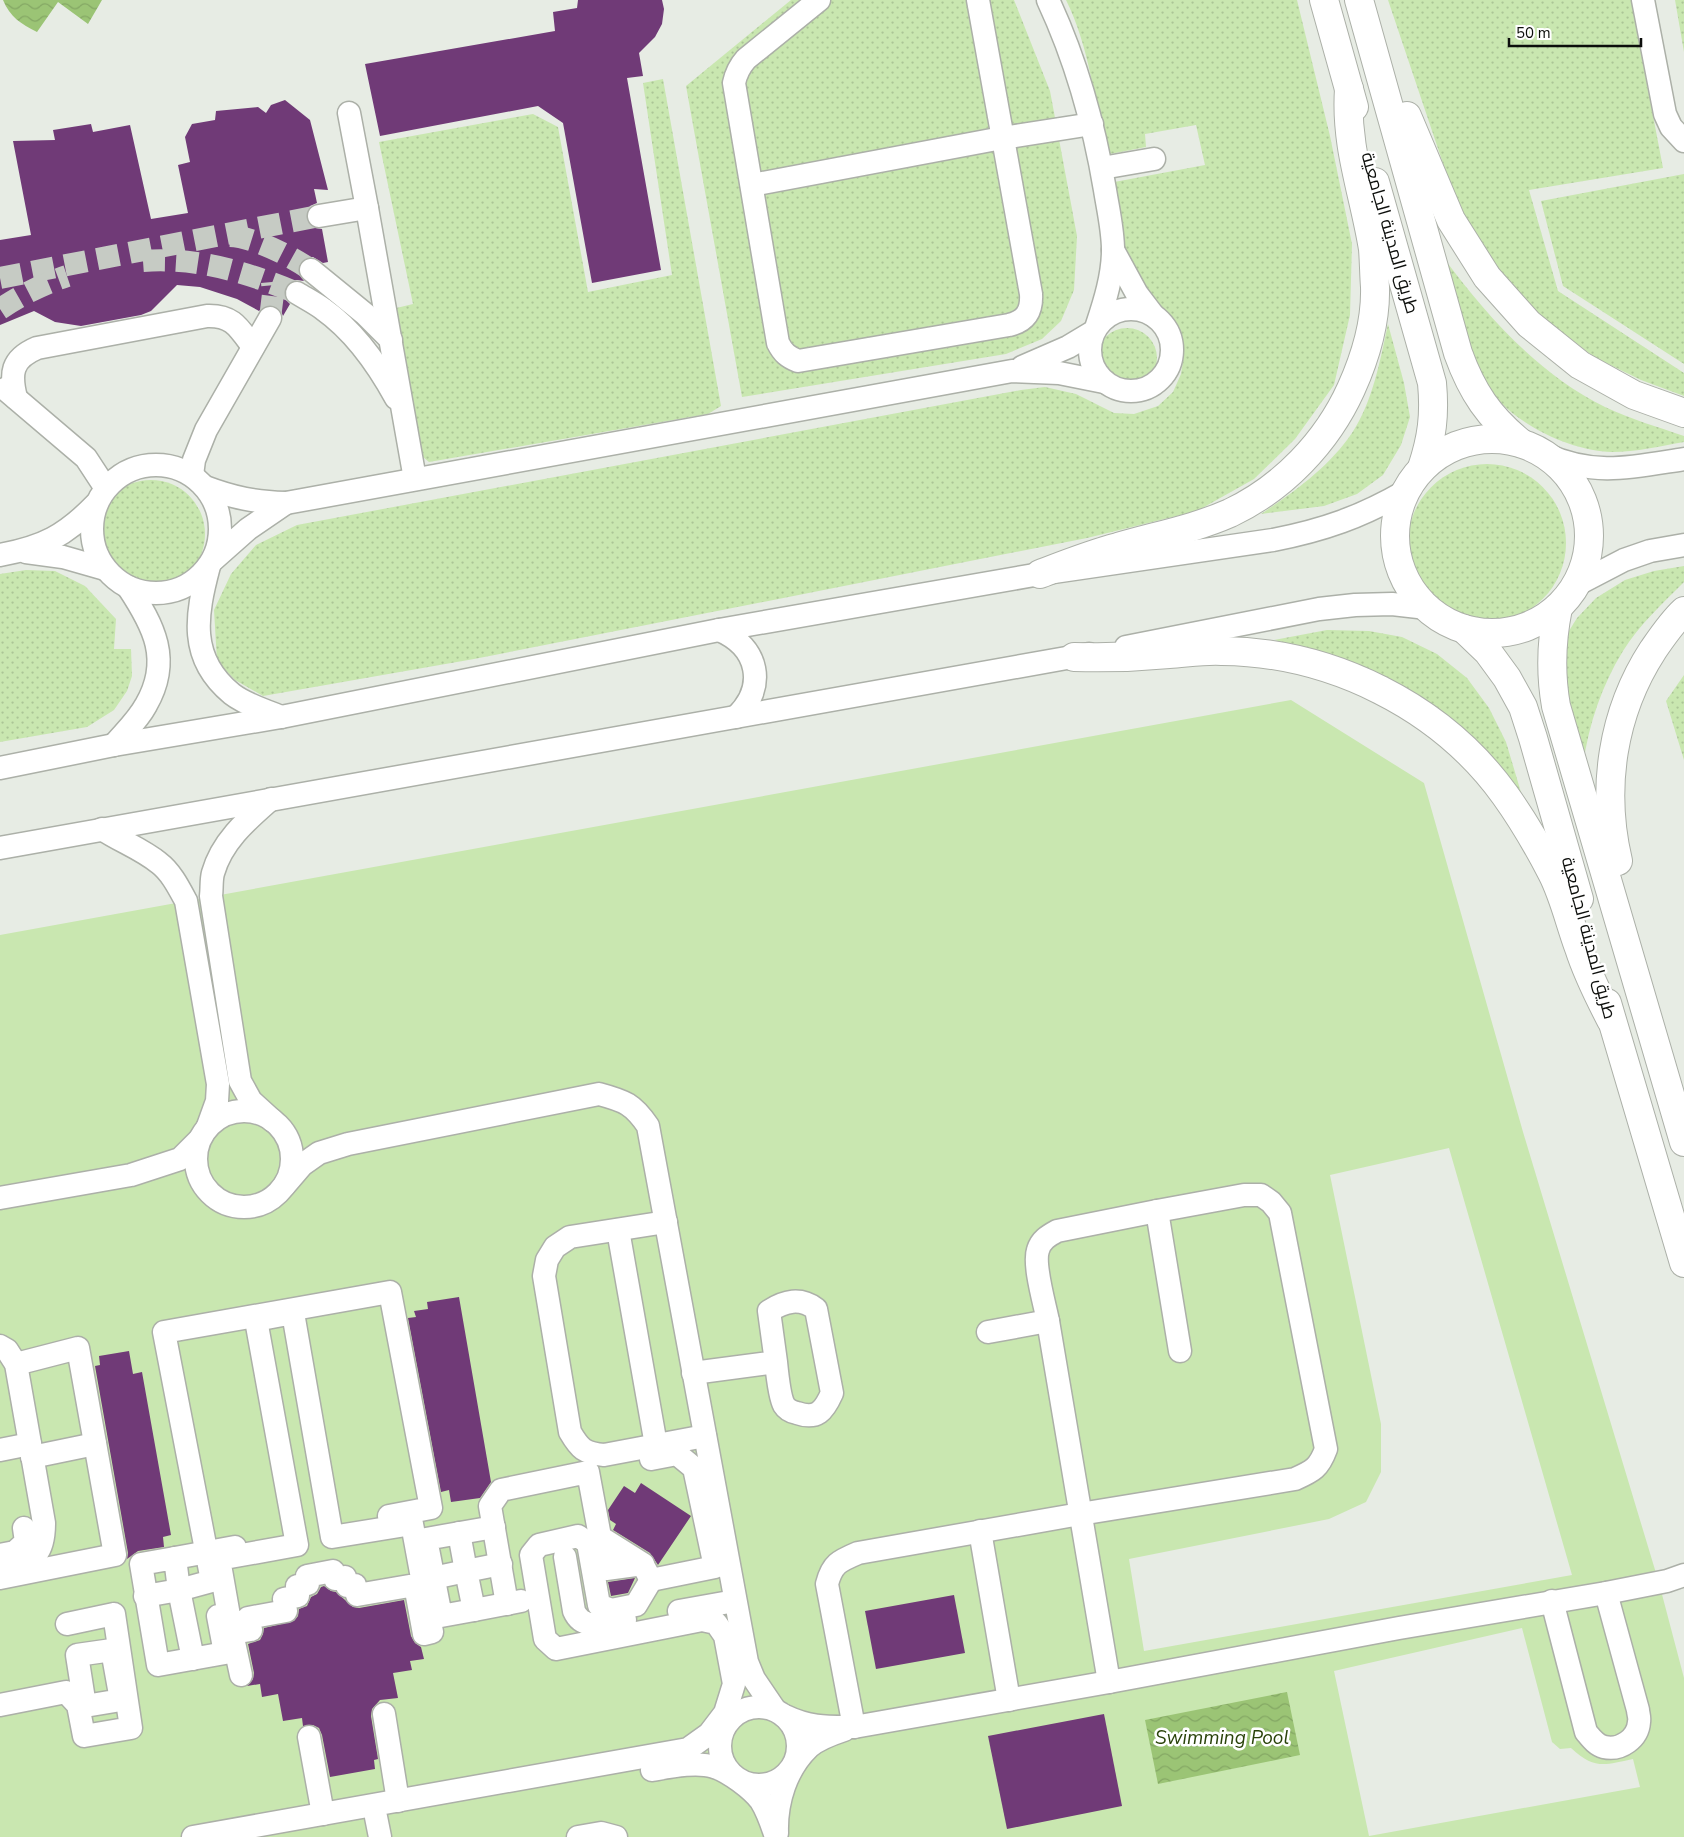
<svg xmlns="http://www.w3.org/2000/svg" width="1684" height="1837" viewBox="0 0 1684 1837" font-family="'Nunito Sans',Cairo,sans-serif">
  <style>
    .green { fill: url(#green-dots) }
    .pitch { fill: #c9e7b0; fill-rule: evenodd }
    .water { fill: url(#water-waves) }
    .building { fill: #703a77 }
    .lines { fill: none; stroke-linecap: round; stroke-linejoin: round }
    .minor-tunnel { stroke: #c6cbc4; stroke-width: 22; stroke-dasharray: 22 11; stroke-linecap: butt }
    .minor-casing { stroke: #acb0a8; stroke-width: 25 }
    .major-casing { stroke: #acb0a8; stroke-width: 30 }
    .minor { stroke: #fff; stroke-width: 22 }
    .major { stroke: #fff; stroke-width: 28 }
    .labels { text-anchor: middle; dominant-baseline: central; stroke-width: 5; stroke-linejoin: round; paint-order: stroke }
    .street-label { font-size: 18px; fill: #0d0f0c; stroke: #fff }
    .water-label { font-size: 19px; font-style: italic; fill: #2a430a; stroke: #fff }
  </style>
  <defs>
    <pattern id="green-dots" width="8" height="8" patternUnits="userSpaceOnUse" patternTransform="scale(1.25)"><rect width="8" height="8" fill="#c9e7b0"/><path d="M2 2h.1M6 6h.1" fill="none" stroke="#abc596" stroke-width="1.8" stroke-linecap="round"/></pattern>
    <pattern id="water-waves" width="16" height="10" patternUnits="userSpaceOnUse" patternTransform="scale(1.25)"><rect width="16" height="10" fill="#9bc475"/><path d="M0 5q4-4 8 0t8 0" fill="none" stroke="#84a764"/></pattern>
  </defs>
  <rect width="100%" height="100%" fill="#e7ece4"/>
  <g class="green">
    <path d="M791 0H1014L1050 91 1077 236 1074 290 1061 321 1042 339 1006 354 742 397 686 86Z"/>
    <path d="M1066 0H1297L1330 136 1352 244 1350 315 1334 385 1295 439 1254 479 1197 511 1087 538 474 659 263 696 235 680 217 661 214 610 231 574 256 545 297 525 1021 390 1045 387 1076 394 1114 413 1134 414 1158 406 1173 392 1181 374 1184 355 1179 336 1171 322 1157 310 1123 266 1109 183 1205 165 1196 125 1145 134 1146 147 1105 155C1096 104 1089 46 1066 0Z"/>
    <path d="M1388 0H1631L1663 168 1529 190 1558 291 1684 373V396L1641 380 1594 357 1530 307 1513 289 1459 211Z"/>
    <path d="M1675 0H1684V52Z"/>
    <path d="M663 79 721 406 708 414 429 462 418 453 388 310 413 304 379 142 533 114 558 127 588 292 672 275 643 83Z"/>
    <path d="M1684 174V364L1563 286 1541 201Z"/>
    <path d="M1443 257C1487 316 1538 374 1605 407 1630 419 1658 427 1684 436V442C1661 446 1636 452 1612 452 1566 451 1503 419 1482 377 1463 340 1455 297 1443 257Z"/>
    <path d="M1388 324 1404 383 1410 417 1401 445 1383 475 1357 494 1324 506 1261 514C1294 492 1329 467 1352 433 1373 401 1380 361 1388 324Z"/>
    <circle cx="1127" cy="358" r="30"/>
    <circle cx="1487" cy="543" r="79"/>
    <circle cx="151" cy="534" r="54"/>
    <path d="M1684 566V582C1663 603 1639 625 1623 651 1602 685 1588 726 1583 766L1561 693 1564 639 1577 618 1596 598 1625 580 1654 571Z"/>
    <path d="M26 570 55 571 85 586 116 619 114 649H131L132 676 127 691 114 710 87 727 0 742V574Z"/>
    <path d="M1327 630 1369 631 1402 637 1437 654 1467 678 1489 708 1506 742 1523 799 1395 683 1351 662 1312 649 1274 640Z"/>
    <path d="M1684 675V760L1666 701Z"/>
  </g>
  <path class="pitch" d="M1291 700 1424 783 1523 1132 1659 1583 1684 1678V1837H0V935ZM1449 1148 1572 1575 1144 1651 1129 1559 1329 1519 1366 1502 1381 1472V1424L1330 1175ZM1522 1628 1552 1742 1560 1749 1571 1748C1595 1770 1604 1765 1633 1759L1640 1787 1369 1836 1334 1671Z"/>
  <g class="water">
    <path d="M3 0H102L88 24 58 2 37 32C21 24 10 17 3 0Z"/>
    <path d="M1287 1692 1300 1755 1158 1784 1145 1720Z"/>
  </g>
  <g class="building">
    <path d="M578 0H662L664 9 662 24 655 37 639 53 643 76 627 78 661 270 592 283 563 123 538 106 380 136 365 64 555 31 553 12 577 8Z"/>
    <path d="M285 100 310 120 328 190 314 189 317 203 310 206 307 211 306 218 309 225 315 228 322 229 328 262 323 263 313 257 306 258 301 261 298 267 299 274 304 281 297 280 291 281 286 286 284 293 286 300 290 304 283 316 281 311 276 306 269 305 264 306 259 311 237 299 200 287 177 285 151 311 141 315 81 326 55 322 34 311 0 325V240L31 235 13 141 55 140 53 130 91 124 93 132 130 125 151 219 188 213 178 165 190 162 185 137 192 124 215 120 216 111 258 107 266 113 271 105Z"/>
    <path d="M459 1297 491 1482 480 1498 451 1502 449 1490 441 1492 408 1318 416 1317 414 1311 428 1309 427 1302Z"/>
    <path d="M129 1351 133 1374 142 1372 171 1535 163 1537 164 1547 138 1551 127 1559 128 1553 95 1366 100 1365 99 1356Z"/>
    <path d="M641 1483 691 1516 658 1565 650 1553 613 1530 616 1524 610 1520 608 1510 624 1486 635 1493Z"/>
    <path d="M635 1578 628 1593 611 1596 608 1582Z"/>
    <path d="M324 1586 331 1591 336 1592 353 1607 359 1608 404 1600 411 1636 415 1643 421 1647 424 1659 410 1661 412 1670 393 1673 398 1698 380 1700 372 1709 371 1716 378 1759 374 1760 375 1769 330 1777 322 1735 319 1728 313 1725 303 1726 302 1718 283 1721 278 1694 262 1697 260 1684 247 1686 253 1679 254 1673 248 1644 260 1640 263 1634 264 1628 294 1621 298 1616 299 1609 307 1606 311 1597 317 1594 321 1587Z"/>
    <path d="M954 1595 965 1653 876 1669 865 1611Z"/>
    <path d="M1104 1714 1122 1806 1007 1829 988 1736Z"/>
  </g>
  <g class="lines">
    <g class="minor-tunnel">
      <path d="M230 236C254 237 291 256 311 270"/>
      <path d="M143 261C198 257 246 272 297 293"/>
      <path d="M0 278 319 216"/>
      <path d="M0 309C21 295 43 284 67 276"/>
      <path d="M270 318 273 294 272 282"/>
    </g>
    <g class="minor-casing">
      <g id="minor">
        <path d="M819 0 746 59C739 67 736 73 734 83L778 343C783 353 788 357 798 361L1009 325C1026 321 1032 311 1031 294L978 0"/>
        <path d="M1048 0C1076 60 1094 124 1105 190 1108 209 1113 230 1113 250 1113 275 1105 301 1097 325"/>
        <path d="M1643 0 1665 114 1671 127 1684 141"/>
        <path d="M349 113 367 208 415 479"/>
        <path d="M1102 168 1154 159"/>
        <path d="M752 185 1002 138 1092 124"/>
        <path d="M319 216 367 208"/>
        <path d="M1113 250 1137 294 1153 315"/>
        <path d="M311 270 365 314 391 340"/>
        <path d="M297 293C305 298 315 303 323 309 354 331 378 365 396 398"/>
        <circle cx="1131" cy="350" r="41"/>
        <path d="M1022 367 1068 347 1093 332"/>
        <path d="M5 389 86 458 105 487"/>
        <path d="M16 398C10 374 11 359 37 348L207 316C233 315 239 328 253 347"/>
        <path d="M1545 454C1594 477 1633 467 1684 459"/>
        <circle cx="156" cy="529" r="64"/>
        <path d="M192 475 194 460 206 430 270 318"/>
        <path d="M205 487C234 498 255 502 286 503L1012 371 1059 373 1104 382"/>
        <path d="M26 552 63 557 105 569"/>
        <path d="M0 555C43 547 65 536 96 504"/>
        <path d="M213 560 248 529 286 503"/>
        <path d="M209 566C196 615 188 658 232 694 246 705 265 710 281 717"/>
        <path d="M1576 585 1624 560 1650 551 1684 545"/>
        <path d="M719 630C759 647 767 687 736 717"/>
        <path d="M1126 647 1319 609 1355 605 1392 604 1427 608"/>
        <path d="M114 745C125 732 138 720 146 705 172 660 154 626 128 587"/>
        <path d="M0 768 114 745 281 717 719 630 1040 574 1273 540C1324 530 1361 517 1406 491"/>
        <path d="M271 799C247 820 222 841 213 873 211 880 212 889 211 896L240 1081 251 1101 273 1121"/>
        <path d="M102 829C120 841 142 849 159 863 171 872 179 888 186 901L218 1084 217 1101 208 1126"/>
        <path d="M0 848 1089 654"/>
        <circle cx="244" cy="1159" r="48"/>
        <path d="M284 1186 302 1165 319 1153 348 1144 599 1094C625 1101 633 1104 648 1126L747 1662 754 1679 775 1710"/>
        <path d="M0 1198 131 1175 180 1159 199 1140"/>
        <path d="M666 1222 570 1237 555 1247 547 1260 544 1276 570 1432C580 1449 584 1453 604 1455L705 1436"/>
        <path d="M618 1230 656 1445"/>
        <path d="M293 1313 332 1537 412 1524 432 1632 424 1634 415 1585 357 1595 355 1585 347 1586 345 1577 335 1579 333 1571 307 1576 308 1584 297 1586 298 1596 284 1599 286 1611 248 1618 251 1630 232 1633 219 1559 297 1545 256 1320Z"/>
        <path d="M988 1332 1048 1321"/>
        <path d="M0 1346 7 1350 16 1364 44 1523C44 1552 36 1561 8 1566"/>
        <path d="M1180 1351 1157 1211 1057 1231C1048 1236 1041 1240 1038 1250 1033 1265 1045 1305 1048 1321L1109 1682 1399 1628 1606 1593 1667 1581 1684 1575"/>
        <path d="M693 1373 776 1362C777 1372 780 1398 784 1405 787 1410 792 1412 797 1413 817 1420 824 1411 832 1393L816 1309C800 1297 785 1301 769 1311L776 1362"/>
        <path d="M0 1450 30 1444"/>
        <path d="M32 1457 95 1444"/>
        <path d="M980 1531 1009 1700"/>
        <path d="M0 1555 15 1552 26 1542 24 1528"/>
        <path d="M565 1557 574 1611C583 1632 607 1623 625 1620"/>
        <path d="M175 1558 235 1547"/>
        <path d="M501 1564 466 1571 474 1610 521 1601"/>
        <path d="M644 1567 651 1580 715 1567 694 1468 677 1454 651 1459"/>
        <path d="M0 1578 115 1555 78 1348 16 1364"/>
        <path d="M433 1578 466 1571 459 1533"/>
        <path d="M145 1596 179 1590 212 1581 164 1332 390 1292 431 1508 389 1516"/>
        <path d="M1552 1601 1586 1732C1591 1738 1596 1745 1604 1747 1621 1751 1638 1738 1639 1722 1640 1718 1638 1713 1638 1710L1606 1593"/>
        <path d="M507 1604 490 1506 501 1490 588 1472 606 1569 643 1564 600 1537"/>
        <path d="M474 1610 441 1616 426 1539 494 1527"/>
        <path d="M679 1611 735 1601"/>
        <path d="M232 1633 241 1675"/>
        <path d="M112 1650 121 1700 85 1706 77 1655Z"/>
        <path d="M193 1659 179 1590 175 1558 141 1564 158 1665 225 1653 218 1616"/>
        <path d="M0 1705 66 1692 78 1705 84 1736 131 1728 114 1614 67 1624"/>
        <circle cx="759" cy="1746" r="39"/>
        <path d="M384 1714 398 1801"/>
        <path d="M785 1716C810 1728 827 1727 854 1727L1109 1682"/>
        <path d="M854 1727 827 1584C832 1564 839 1561 858 1553L1080 1514 1295 1479C1313 1471 1319 1468 1326 1449L1280 1213 1271 1202 1261 1195H1244L1157 1211"/>
        <path d="M309 1737 323 1814"/>
        <path d="M652 1770C669 1767 697 1761 714 1767 728 1771 752 1789 761 1801 768 1812 772 1825 776 1837"/>
        <path d="M376 1817 380 1837"/>
        <path d="M777 1833C776 1802 786 1769 809 1747 818 1739 832 1734 844 1730"/>
        <path d="M193 1837 688 1749 709 1734 725 1713 734 1684 725 1636 716 1623 702 1620 556 1649 545 1639 531 1555 539 1545 578 1536 588 1543 599 1605 611 1610 636 1605 651 1580"/>
        <path d="M578 1837 601 1833 616 1837"/>
      </g>
    </g>
    <g class="major-casing">
      <g id="major">
        <path d="M1324 0 1354 107"/>
        <path d="M1359 0 1458 353C1472 392 1489 417 1521 443"/>
        <path d="M1407 116 1451 220 1487 277 1529 324 1580 365 1634 395 1684 413"/>
        <path d="M1375 182 1432 383C1435 415 1432 438 1422 468"/>
        <circle cx="1492" cy="536" r="97"/>
        <path d="M1040 574C1066 564 1091 554 1118 547 1155 536 1194 529 1230 513 1283 488 1327 442 1351 389 1365 358 1376 321 1375 287 1374 274 1374 261 1373 249 1364 193 1345 147 1349 89"/>
        <path d="M1558 608C1551 642 1550 672 1556 706L1684 1142"/>
        <path d="M1464 629 1488 652 1507 678 1523 707 1533 738 1579 899"/>
        <path d="M1074 657C1106 658 1137 657 1169 654 1186 653 1204 650 1222 651 1331 652 1441 706 1505 795 1523 820 1538 846 1552 873 1564 896 1570 924 1579 948 1587 973 1599 997 1611 1020"/>
        <path d="M1618 861C1601 789 1612 713 1653 650 1662 637 1672 622 1684 611"/>
        <path d="M1607 1003 1684 1263"/>
      </g>
    </g>
    <use href="#minor" class="minor"/>
    <use href="#major" class="major"/>
  </g>
  <g class="labels">
    <g class="street-label">
      <text transform="translate(1390 233) rotate(74)">طريق المدينة الجامعية</text>
      <text transform="translate(1589 938) rotate(75)">طريق المدينة الجامعية</text>
    </g>
    <g class="water-label">
      <text x="1222" y="1738">Swimming Pool</text>
    </g>
  </g>
  <path d="M1509 38v8h132v-8" fill="none" stroke="#0d0f0c" stroke-width="2.5"/>
  <text x="1516" y="38" font-size="15" fill="#0d0f0c" stroke="#ffffff" stroke-width="4" paint-order="stroke">50 m</text>
</svg>
